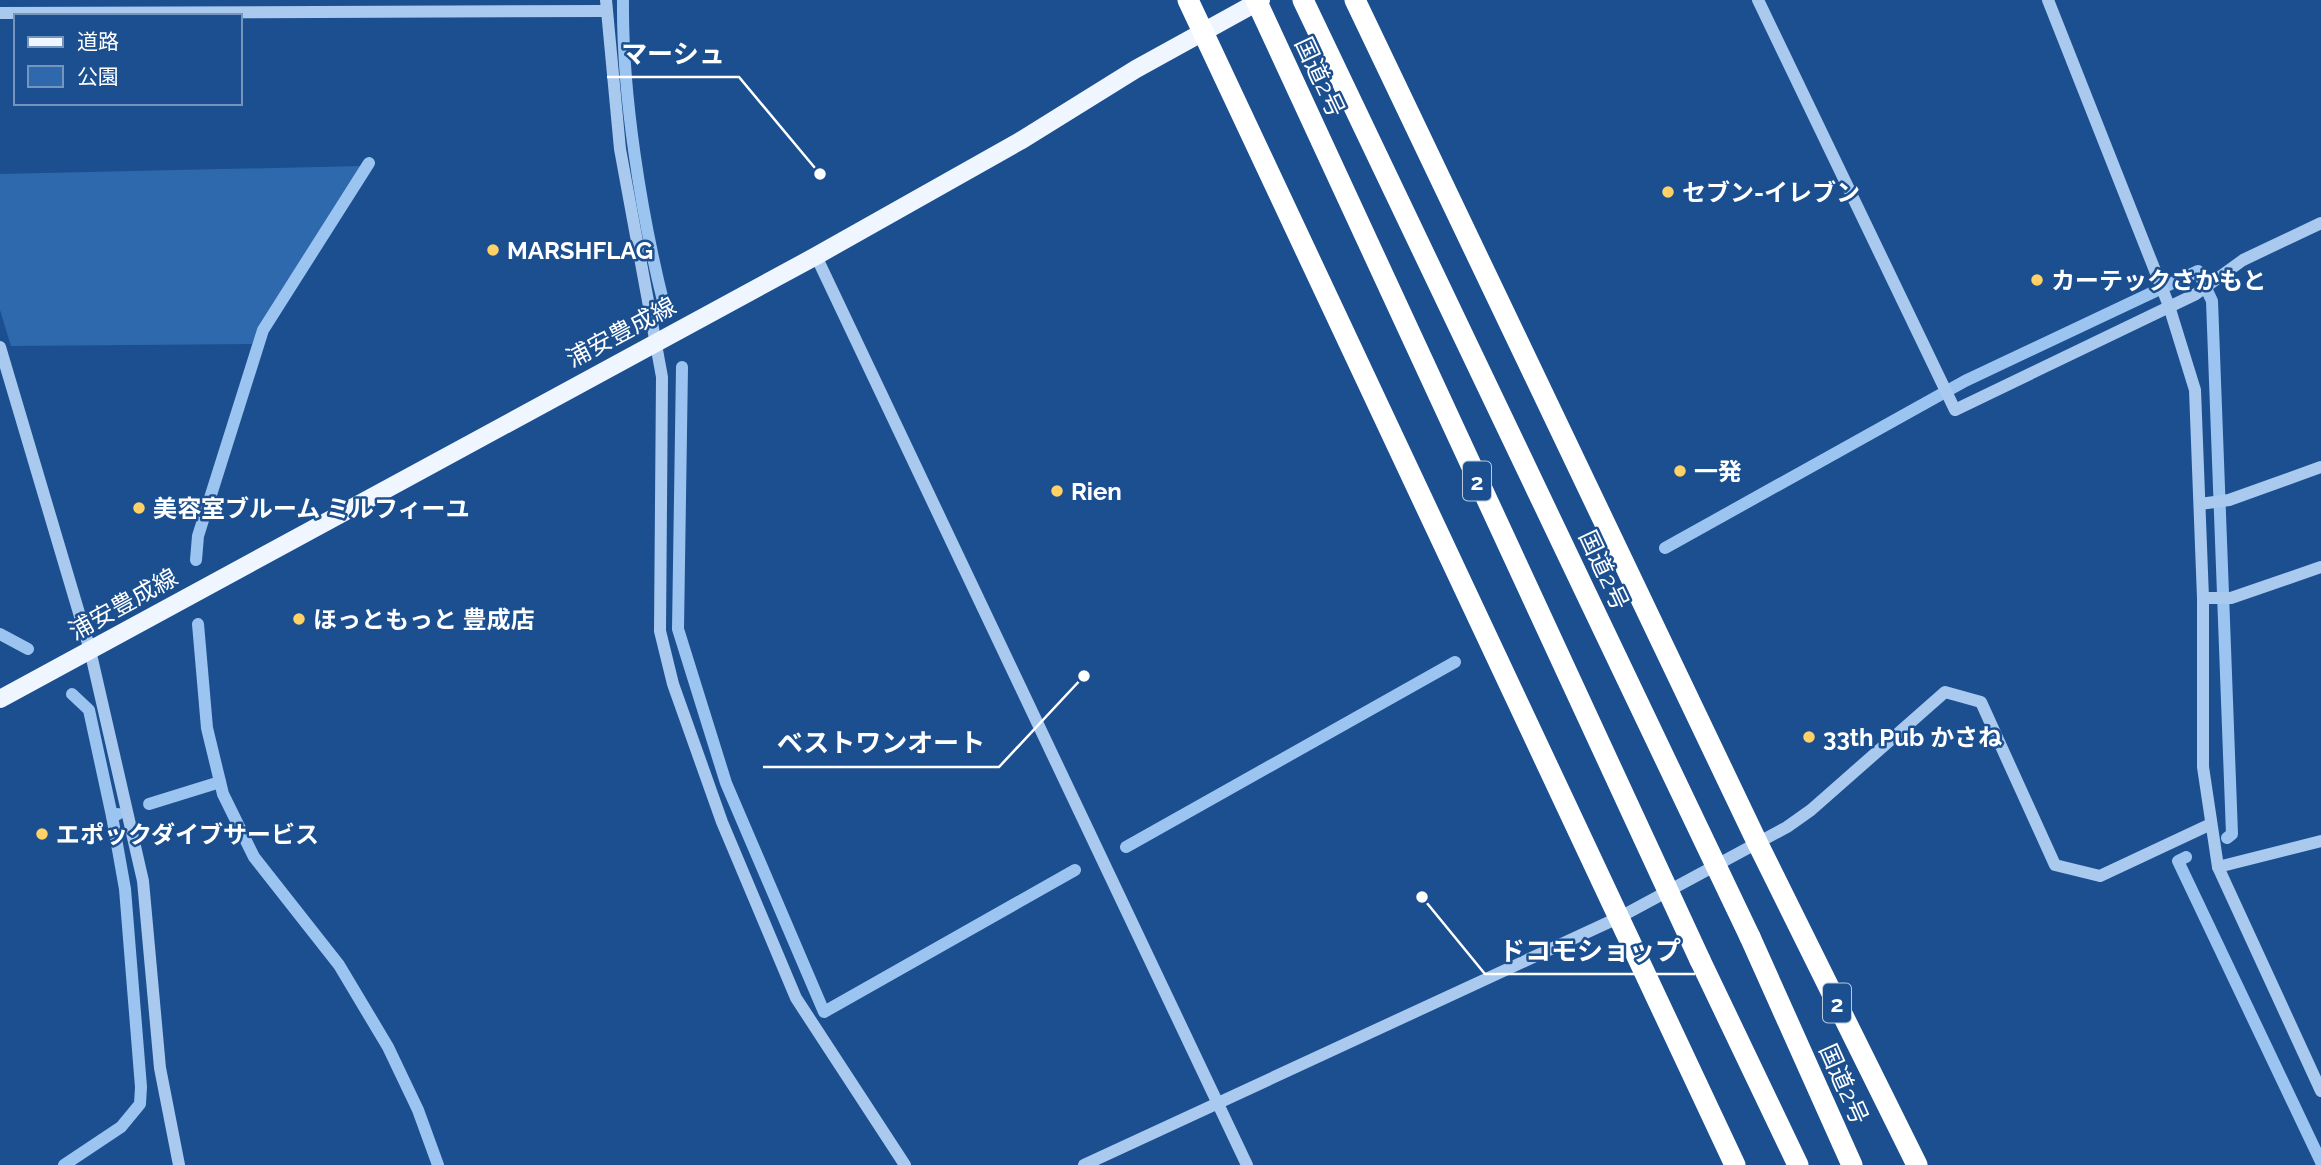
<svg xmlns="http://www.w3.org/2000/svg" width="2321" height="1165" viewBox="0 0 2321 1165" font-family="Raleway,'Noto Sans JP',sans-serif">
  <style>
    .green { fill: #2e69ad }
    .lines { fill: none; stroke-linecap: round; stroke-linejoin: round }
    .stream { stroke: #9cc4f0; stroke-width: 12 }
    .minor { stroke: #a9c9ee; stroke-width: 12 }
    .major { stroke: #f0f6ff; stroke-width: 18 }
    .highway { stroke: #fff; stroke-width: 21 }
    .highway-bridge { stroke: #fff; stroke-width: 21 }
    .poi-dot { fill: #ffd166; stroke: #1b4f8f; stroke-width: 2.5 }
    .labels { text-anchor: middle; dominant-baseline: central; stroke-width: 5; stroke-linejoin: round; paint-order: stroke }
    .shield { fill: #1b4f8f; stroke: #bbcadd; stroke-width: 2 }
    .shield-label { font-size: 23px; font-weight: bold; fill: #fff }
    .street-label { font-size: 24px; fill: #fff; stroke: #1b4f8f }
    .poi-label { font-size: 24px; font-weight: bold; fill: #fff; stroke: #1b4f8f; text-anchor: start }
    .leader { fill: none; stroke: #fff; stroke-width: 2.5 }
    .callout-dot { fill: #fff; stroke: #1b4f8f; stroke-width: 2.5 }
    .callout-label { font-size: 26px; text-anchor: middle; font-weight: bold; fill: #fff; stroke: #1b4f8f; stroke-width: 5; stroke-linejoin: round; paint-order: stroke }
  </style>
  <rect width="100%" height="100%" fill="#1b4f8f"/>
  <path class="green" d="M362 166 258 326 252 344 11 346 0 310V174Z"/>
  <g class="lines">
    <g class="stream">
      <path d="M623 0C622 95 641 213 664 305"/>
      <path d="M682 367 678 629 726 783 824 1012 1075 870"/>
      <path d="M1665 548 1965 381 2198 271 2212 301 2232 834 2227 838"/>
      <path d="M196 560 198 536 263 330 369 163"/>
      <path d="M198 624 207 728 223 794 254 857 339 965 388 1047 418 1110 438 1165"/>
      <path d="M0 634 28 649"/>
      <path d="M72 694 89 710 112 816"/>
      <path d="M149 804 220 782"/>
      <path d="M1126 847 1455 662"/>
      <path d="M2186 857 2178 861 2321 1162"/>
      <path d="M64 1165 121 1127 140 1104 141 1087 125 889 112 816 118 814"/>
    </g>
    <g class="minor">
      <path d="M606 0 620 149 662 377 660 631 673 684 722 822 796 998 905 1165"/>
      <path d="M1758 0 1955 410 2196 294 2243 260 2321 223"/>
      <path d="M2048 0 2169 306 2195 390 2203 598V767L2218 867 2321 1091"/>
      <path d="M0 13 605 11"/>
      <path d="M816 256 1247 1165"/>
      <path d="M0 347 90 650 143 881 160 1068 179 1165"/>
      <path d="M2200 504 2229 500 2321 467"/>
      <path d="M2203 598H2231L2321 567"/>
      <path d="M2218 867 2321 841"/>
      <path d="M1084 1165 1620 917 1787 827 1811 810 1945 692 1981 702 2055 865 2100 876 2211 824"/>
    </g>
    <path class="major" d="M0 699 816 256 1020 141 1136 69 1261 0"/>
    <g class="highway">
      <path d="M1188 0 1735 1165"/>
      <path d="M1355 0 1757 842 1917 1165"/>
      <path d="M1750 937 1852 1165"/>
      <path d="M1700 960 1798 1165"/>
    </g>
    <g class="highway-bridge">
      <path d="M1256 0 1700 960"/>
      <path d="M1303 0 1750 937"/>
    </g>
  </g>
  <g class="poi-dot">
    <circle cx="1668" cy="192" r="7"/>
    <circle cx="493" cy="250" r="7"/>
    <circle cx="2037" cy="280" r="7"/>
    <circle cx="1680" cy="471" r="7"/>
    <circle cx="1057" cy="491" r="7"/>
    <circle cx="139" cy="508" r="7"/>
    <circle cx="299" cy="619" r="7"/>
    <circle cx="1809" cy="737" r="7"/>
    <circle cx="42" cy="834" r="7"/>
  </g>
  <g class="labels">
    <g class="shield">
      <rect x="1463" y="461.5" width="28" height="39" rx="5"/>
      <rect x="1823" y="983.5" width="28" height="39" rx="5"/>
    </g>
    <g class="shield-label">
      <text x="1477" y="481">2</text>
      <text x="1837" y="1003">2</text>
    </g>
    <g class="street-label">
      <text transform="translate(1320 77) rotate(65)">国道2号</text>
      <text transform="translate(621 332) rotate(-28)">浦安豊成線</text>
      <text transform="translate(1604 570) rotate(65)">国道2号</text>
      <text transform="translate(123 604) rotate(-29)">浦安豊成線</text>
      <text transform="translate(1844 1084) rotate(66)">国道2号</text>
    </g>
    <g class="poi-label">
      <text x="1682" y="192">セブン-イレブン</text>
      <text x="507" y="250">MARSHFLAG</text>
      <text x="2051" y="280">カーテックさかもと</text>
      <text x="1694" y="471">一発</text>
      <text x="1071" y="491">Rien</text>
      <text x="153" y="508">美容室ブルーム ミルフィーユ</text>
      <text x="313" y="619">ほっともっと 豊成店</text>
      <text x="1823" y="737">33th Pub かさね</text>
      <text x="56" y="834">エポックダイブサービス</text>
    </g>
  </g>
  <path class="leader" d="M820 174L739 77H607M1084 676L999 767H763M1422 897L1485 974H1695"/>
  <g class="callout-dot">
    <circle cx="820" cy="174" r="7"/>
    <circle cx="1084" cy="676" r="7"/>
    <circle cx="1422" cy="897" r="7"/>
  </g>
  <g class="callout-label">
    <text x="673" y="63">マーシュ</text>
    <text x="881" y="752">ベストワンオート</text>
    <text x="1590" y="960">ドコモショップ</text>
  </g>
  <rect x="14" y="14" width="228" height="91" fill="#1b4f8f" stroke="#7695bc" stroke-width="2"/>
  <rect x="28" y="37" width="35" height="10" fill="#f0f6ff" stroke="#7695bc" stroke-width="2"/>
  <text x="77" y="49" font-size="21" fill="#ffffff">道路</text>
  <rect x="28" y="66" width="35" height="21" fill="#2e69ad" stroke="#7695bc" stroke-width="2"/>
  <text x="77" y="84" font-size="21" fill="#ffffff">公園</text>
</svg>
